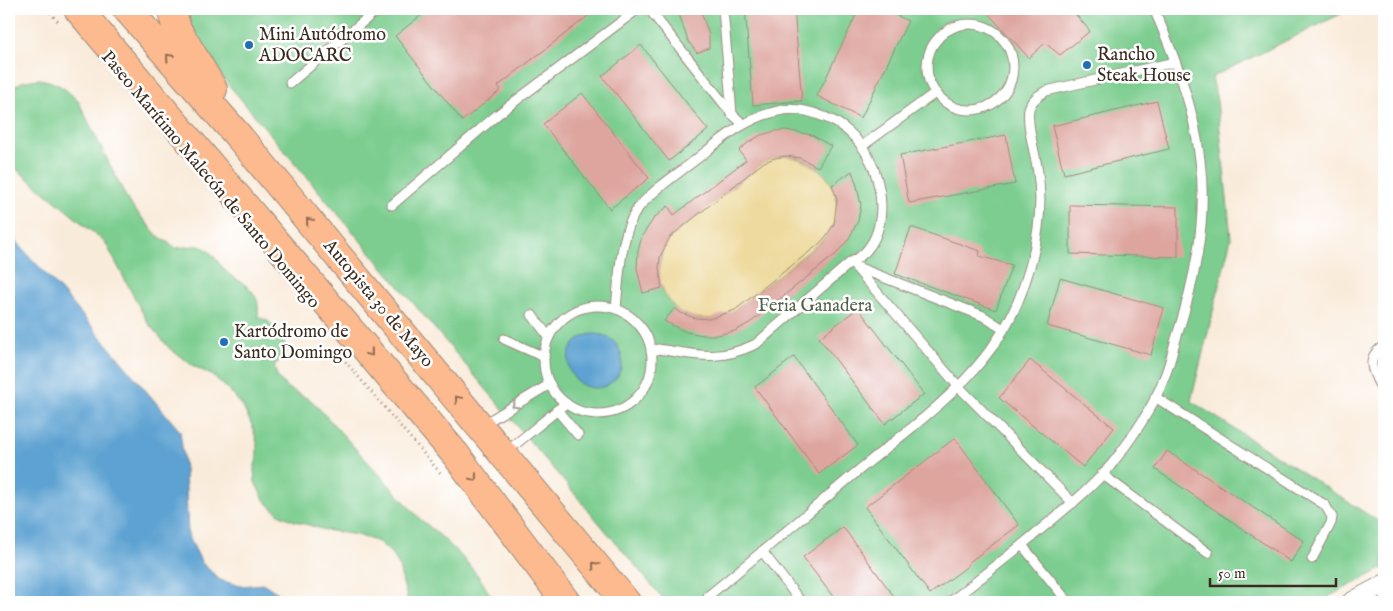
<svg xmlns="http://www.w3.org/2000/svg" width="1393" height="611" viewBox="0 0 1393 611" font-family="'IM FELL English',serif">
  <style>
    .green { fill: #7bcd8f; stroke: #5b7c56 }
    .sand { fill: #eeda9e; stroke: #94825e }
    .water { fill: #5da2d2; stroke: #4c6678 }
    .building { fill: #dea59f }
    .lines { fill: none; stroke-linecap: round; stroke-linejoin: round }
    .lane-casing { stroke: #9a8a7c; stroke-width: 11 }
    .street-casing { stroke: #9a8a7c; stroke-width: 20 }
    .highway-casing { stroke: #9a8a7c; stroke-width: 30 }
    .path { stroke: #9a8a7c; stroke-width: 3; stroke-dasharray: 1 4; stroke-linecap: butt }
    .lane { stroke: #fff; stroke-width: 9 }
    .street { stroke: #fff; stroke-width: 18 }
    .highway { stroke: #fcba8e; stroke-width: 28 }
    .oneway { stroke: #926b50 }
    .oneway2 { stroke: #a79f9a }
    .poi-dot { fill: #1f6fb2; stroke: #fff; stroke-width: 2 }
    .labels { text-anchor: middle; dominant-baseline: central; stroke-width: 5; stroke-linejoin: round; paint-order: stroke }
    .poi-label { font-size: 18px; fill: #3b2a1e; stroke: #fff; text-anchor: start }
    .street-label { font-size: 18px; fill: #3b2a1e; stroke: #fff }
    .park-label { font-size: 18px; fill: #516346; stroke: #fff }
  </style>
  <rect width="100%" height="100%" fill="#fff"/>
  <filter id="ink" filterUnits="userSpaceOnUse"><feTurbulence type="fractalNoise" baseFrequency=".02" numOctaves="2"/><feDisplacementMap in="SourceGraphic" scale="10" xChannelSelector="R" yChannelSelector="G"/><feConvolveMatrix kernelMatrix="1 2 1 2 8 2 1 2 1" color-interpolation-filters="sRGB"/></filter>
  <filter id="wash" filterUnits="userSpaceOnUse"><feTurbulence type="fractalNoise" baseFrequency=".0096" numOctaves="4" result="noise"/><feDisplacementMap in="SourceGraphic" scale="20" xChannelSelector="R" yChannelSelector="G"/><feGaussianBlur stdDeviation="1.12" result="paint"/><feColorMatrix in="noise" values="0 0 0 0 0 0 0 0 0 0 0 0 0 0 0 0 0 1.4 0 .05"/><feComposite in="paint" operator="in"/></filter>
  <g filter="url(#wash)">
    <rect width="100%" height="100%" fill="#f9ebda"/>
    <g class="green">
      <path d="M185 9H1351L1212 77 1217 101 1231 238 1191 401 1384 525V568L1318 602H666L184 32Z"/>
      <path d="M40 79C59 83 65 88 78 101L129 203 157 235 176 248C183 248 192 245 199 246 213 249 219 267 230 275 240 282 250 285 256 298 259 304 258 310 258 317L268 321 284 338C285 350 283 357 274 366L277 376 286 387 312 401 421 520C441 535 459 553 475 572 484 582 488 596 499 602H408L398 563 391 553 379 542 357 535 325 530 295 521 280 515 264 500 255 482 254 469 257 458V442L252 425 242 405 228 389 213 376 192 365 170 349 148 323 105 242 9 163V89L24 81Z"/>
    </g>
    <path class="sand" d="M786 156C819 160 846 187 834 223 831 231 824 238 818 244L735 310 722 316 709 319 695 318 681 313 675 308 665 295 659 279V267L663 248 670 237 764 162 775 158Z"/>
    <g class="water">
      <path d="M9 234 66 296 180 431 185 469 188 535 202 563 220 580 241 586 264 584 292 602H9Z"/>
      <circle cx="595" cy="361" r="27"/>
    </g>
    <g id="blocks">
      <g class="building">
        <path d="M429 9H597L498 86 501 90 462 121 395 36Z"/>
        <path d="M693 9H700L709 35V48L697 53 688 41 679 14Z"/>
        <path d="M745 9H794L802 101 753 105Z"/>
        <path d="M859 9H884L908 21 861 118 817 96Z"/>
        <path d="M984 9H1071L1090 31 1060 55 1045 43 1029 58Z"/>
        <path d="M641 45 708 130 669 161 602 76Z"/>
        <path d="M582 93 649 178 610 209 543 124Z"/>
        <path d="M1157 101 1169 149 1064 174 1052 126Z"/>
        <path d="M786 130 812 135 831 146 818 167 800 158 786 156 775 158 764 162 670 237 660 257 659 267 662 288 643 293 637 269 638 251 642 236 654 218 668 206 674 215 746 160 739 150 749 142 761 135 775 131Z"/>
        <path d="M1006 135 1015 184 909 203 900 155Z"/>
        <path d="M852 171 857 186 861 205 858 221 848 240 836 254 751 322 735 331 717 335H703L686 332 664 321 675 308 681 313 695 318 709 319 735 310 818 245 827 235 834 224 837 199 832 185Z"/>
        <path d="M1070 205 1178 207V257L1070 254Z"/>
        <path d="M911 227 980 251 979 256 1012 265 996 310 895 274Z"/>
        <path d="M1060 278 1164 308 1151 355 1047 326Z"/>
        <path d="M858 308 924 394 885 424 819 338Z"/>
        <path d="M794 357 858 445 819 474 755 387Z"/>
        <path d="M1030 360 1114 428 1083 467 999 398Z"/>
        <path d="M955 438 1019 525 968 563 969 565 930 594 865 507Z"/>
        <path d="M1167 451 1304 541 1291 562 1155 469Z"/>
        <path d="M843 527 898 602H837L803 557Z"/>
      </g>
    </g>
  </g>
  <g filter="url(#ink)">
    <use href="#blocks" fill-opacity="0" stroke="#9a8a7c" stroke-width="1"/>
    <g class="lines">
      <g class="lane-casing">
        <g id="lane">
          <path d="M649 9 732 114 743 124"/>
          <path d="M723 9 732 114"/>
          <circle cx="970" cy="67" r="43"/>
          <path d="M290 83 378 9"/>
          <path d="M862 146 935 93"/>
          <path d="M392 205 497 115 638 9"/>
          <path d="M851 262 959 387 1073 503"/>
          <path d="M857 267 983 316 1003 329"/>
          <circle cx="598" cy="360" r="54"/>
          <path d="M616 309C619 279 620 231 639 207 654 189 676 175 694 161 721 140 745 118 778 111 792 108 806 110 819 115 859 128 879 165 881 205 881 221 877 239 866 251 862 256 856 259 851 262L756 344C718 362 697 355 658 349L651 352"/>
          <path d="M532 315 549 337"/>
          <path d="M504 339 544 357"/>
          <path d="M1384 346C1362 359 1375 376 1384 393"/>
          <path d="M1155 397 1325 505 1332 517 1331 523 1312 559"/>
          <path d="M557 410 578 435"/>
          <path d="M482 425 550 384"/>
          <path d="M506 452 566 403"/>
          <path d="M1102 474 1208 553"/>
          <path d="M1022 545 1068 602"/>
          <path d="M762 551 801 602"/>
          <path d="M708 596C759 555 809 512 859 470 921 419 994 371 1022 291 1036 253 1044 214 1038 173 1036 156 1026 124 1029 109 1031 100 1039 95 1046 91L1175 62"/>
          <path d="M950 602C981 578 1011 554 1041 529 1065 509 1091 489 1111 465 1130 441 1154 406 1164 378 1169 367 1172 354 1175 342 1194 284 1208 222 1200 160 1194 107 1175 57 1154 9"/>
        </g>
      </g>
      <g class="street-casing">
        <path id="street" d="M1351 602 1384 584"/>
      </g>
      <g class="highway-casing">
        <g id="highway">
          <path d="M78 9 456 455 566 602"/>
          <path d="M127 9 240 138 626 602"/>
          <path d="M171 9 177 29 213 89"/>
        </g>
      </g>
      <g class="path">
        <path d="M47 9 59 23"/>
        <path d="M339 354 442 475"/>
      </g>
      <use href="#lane" class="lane"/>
      <use href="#street" class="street"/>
      <use href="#highway" class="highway"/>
    </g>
    <defs><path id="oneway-chevron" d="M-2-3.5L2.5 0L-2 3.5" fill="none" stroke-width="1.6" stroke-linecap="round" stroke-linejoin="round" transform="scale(1.25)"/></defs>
    <g class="oneway">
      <use href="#oneway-chevron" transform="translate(169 57) rotate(-131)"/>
      <use href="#oneway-chevron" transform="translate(309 221) rotate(-130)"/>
      <use href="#oneway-chevron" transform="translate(370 353) rotate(50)"/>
      <use href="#oneway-chevron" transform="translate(458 399) rotate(-130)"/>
      <use href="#oneway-chevron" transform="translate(474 478) rotate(53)"/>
      <use href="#oneway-chevron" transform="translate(595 565) rotate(-130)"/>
    </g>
    <use class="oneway2" href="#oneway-chevron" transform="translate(515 405) rotate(150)"/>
  </g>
  <g class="poi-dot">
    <circle cx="249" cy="45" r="5"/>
    <circle cx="1087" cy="65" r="5"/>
    <circle cx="224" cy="342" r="5"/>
  </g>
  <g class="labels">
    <g class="poi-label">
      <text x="259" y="35">Mini Autódromo<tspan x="259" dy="21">ADOCARC</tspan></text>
      <text x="1097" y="55">Rancho<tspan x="1097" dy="21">Steak House</tspan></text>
      <text x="234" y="332">Kartódromo de<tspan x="234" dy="21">Santo Domingo</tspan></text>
    </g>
    <g class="street-label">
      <text transform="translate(210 180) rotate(50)">Paseo Marítimo Malecón de Santo Domingo</text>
      <text transform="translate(378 304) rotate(50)">Autopista 30 de Mayo</text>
    </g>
    <g class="park-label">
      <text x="815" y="306">Feria Ganadera</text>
    </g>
  </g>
  <rect width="1393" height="611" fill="none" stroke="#fff" stroke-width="30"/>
  <path d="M1210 578v8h126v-8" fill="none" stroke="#3b2a1e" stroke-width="2.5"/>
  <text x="1218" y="578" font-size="15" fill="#3b2a1e" stroke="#ffffff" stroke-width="4" paint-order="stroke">50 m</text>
</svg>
